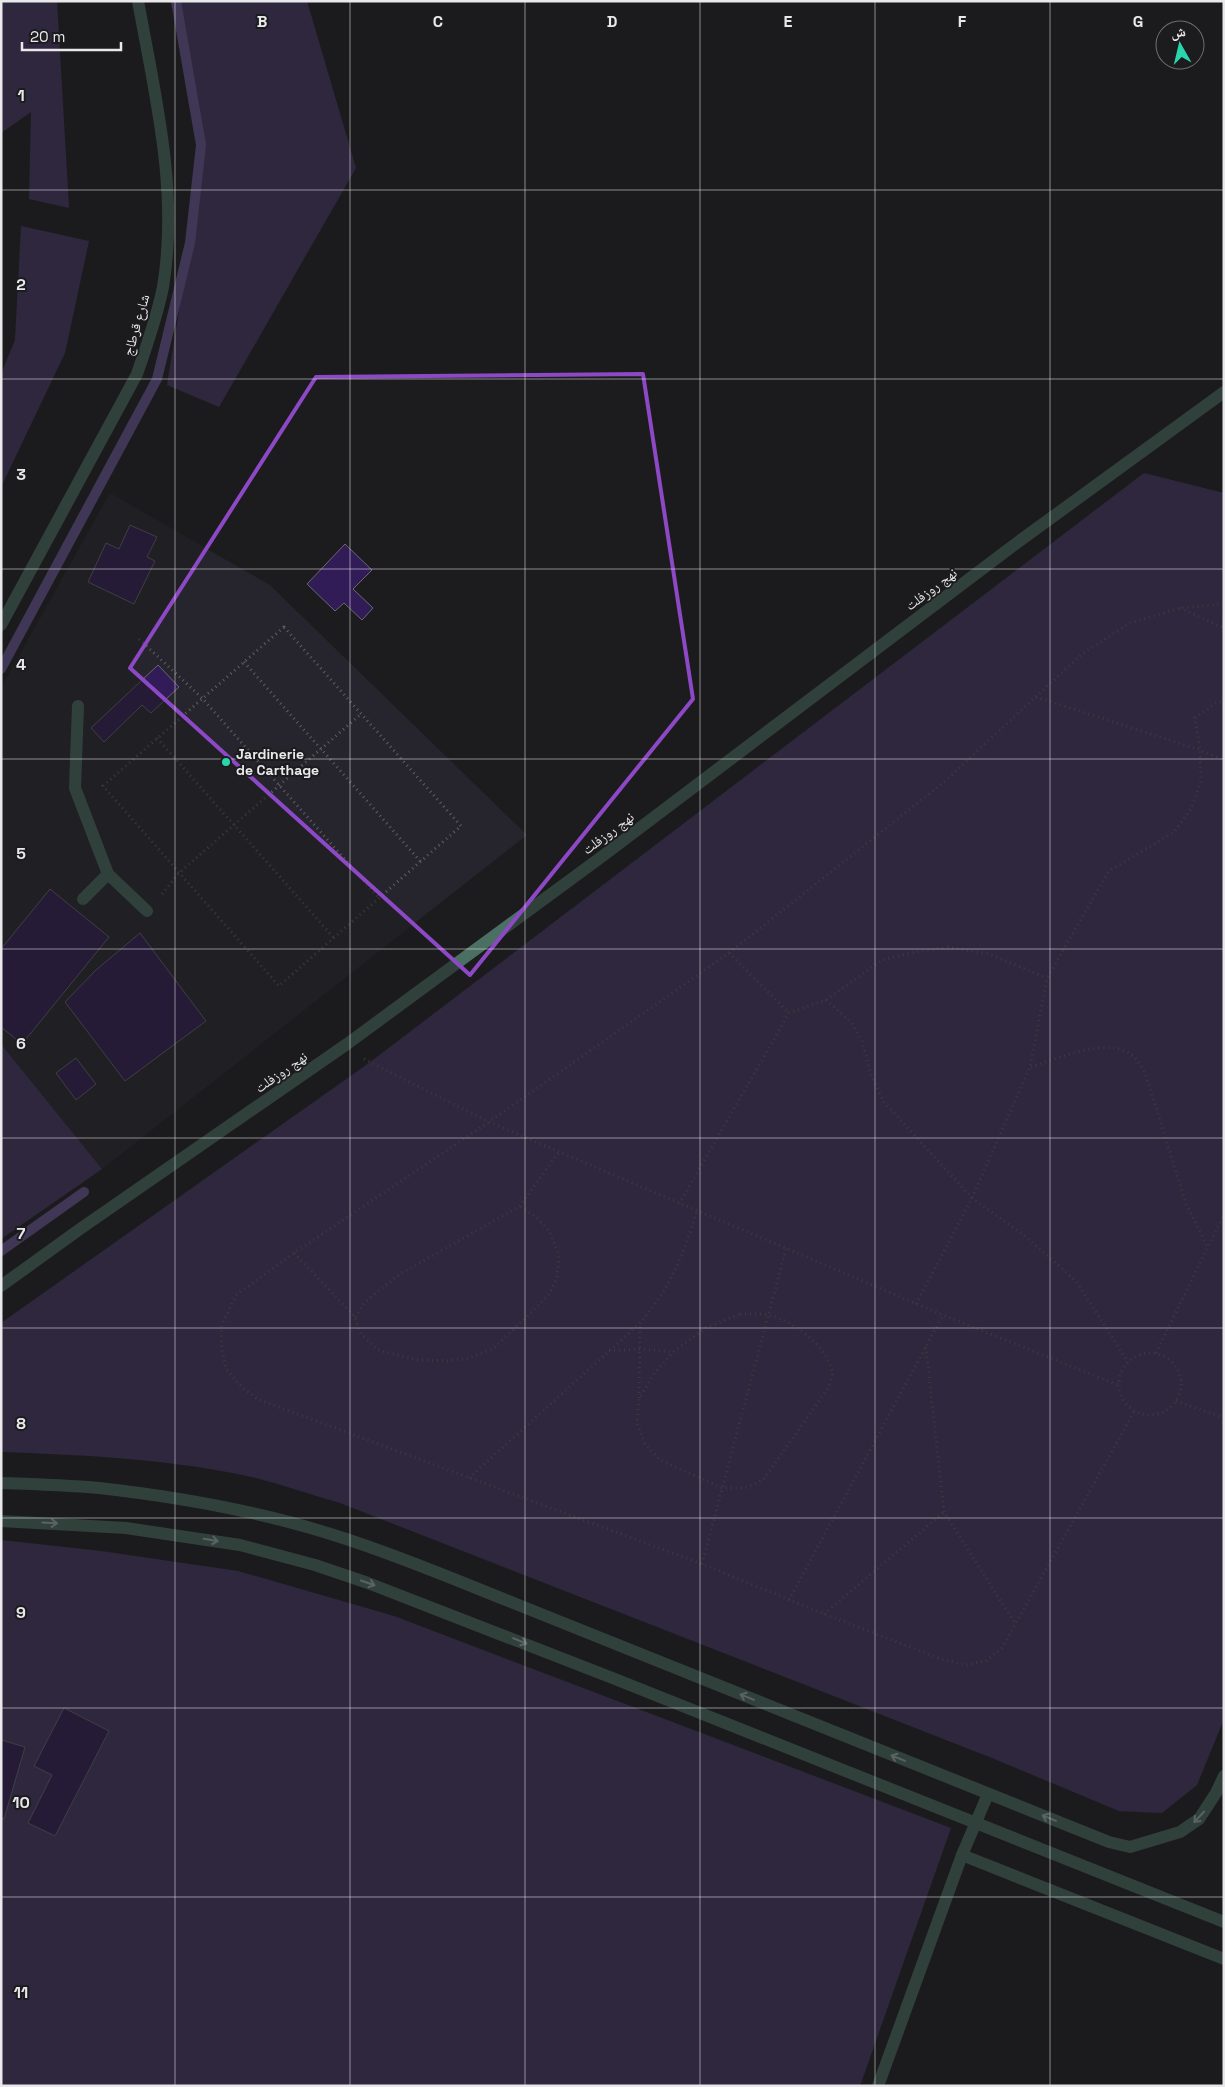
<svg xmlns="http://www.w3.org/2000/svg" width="1225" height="2087" viewBox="0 0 1225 2087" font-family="'Space Grotesk','Noto Naskh Arabic',sans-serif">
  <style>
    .built { fill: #26242c }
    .green { fill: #463767 }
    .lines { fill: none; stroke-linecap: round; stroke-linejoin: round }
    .stream { stroke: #6e5a9b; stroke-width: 10 }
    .building { fill: #321c58; stroke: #6a696c }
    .path { stroke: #616062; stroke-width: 3; stroke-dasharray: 1 4; stroke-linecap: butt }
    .minor { stroke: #4b7063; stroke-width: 12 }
    .oneway { stroke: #aab8b4 }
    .marked { fill: none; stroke: #8c48c5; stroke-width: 4; stroke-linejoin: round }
    .grid { fill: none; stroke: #e9e8ea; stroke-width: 1; stroke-opacity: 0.55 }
    .poi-dot { fill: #2ad5ac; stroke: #1c1b1e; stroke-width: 2 }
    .labels { text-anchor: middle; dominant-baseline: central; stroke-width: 4; stroke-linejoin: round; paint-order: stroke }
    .street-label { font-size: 14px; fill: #e9e8ea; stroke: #1c1b1e }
    .poi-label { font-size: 14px; font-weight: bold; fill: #e9e8ea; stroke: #1c1b1e; text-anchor: start }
    .grid-label { font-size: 16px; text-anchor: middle; font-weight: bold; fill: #e9e8ea; stroke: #1c1b1e; stroke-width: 4; stroke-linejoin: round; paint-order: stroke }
  </style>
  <rect width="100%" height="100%" fill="#1c1b1e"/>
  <path class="built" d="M110 493 270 585 527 835 102 1169 1 1044V688Z"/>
  <g class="green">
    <path d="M1 1H57L69 208 29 199 31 112 1 133Z"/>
    <path d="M176 1H307L356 168 219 407 167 385 190 243 201 145Z"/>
    <path d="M21 226 89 241 65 353 1 487V374L15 340Z"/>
    <path d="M1144 473 1224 493V1719L1197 1785 1162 1813 1119 1811 992 1758 340 1503C312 1495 284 1485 256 1478 172 1459 87 1455 1 1452V1323L369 1063Z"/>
    <path d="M1 1044 102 1169 1 1239Z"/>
    <path d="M1 1540 101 1551 238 1571 394 1616 951 1828 860 2086H1Z"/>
  </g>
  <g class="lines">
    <g class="stream">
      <path d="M1 669 157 379 190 243 201 145 176 1"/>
      <path d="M1 1251 84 1192"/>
    </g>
  </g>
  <g class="building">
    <path d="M130 525 157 537 147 557 155 561 134 604 88 582 106 543 119 549Z"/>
    <path d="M345 544 372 570 353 589 373 608 362 620 344 603 335 611 307 584Z"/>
    <path d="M158 665 179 687 151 713 142 705 104 742 91 728Z"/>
    <path d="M50 889 109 937 22 1044 1 1027V949Z"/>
    <path d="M140 933 206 1021 125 1081 65 1002 96 970Z"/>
    <path d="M76 1058 96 1084 76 1100 56 1073Z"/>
    <path d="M64 1708 109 1731 55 1836 28 1823 52 1775 34 1766Z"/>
    <path d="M1 1740 25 1747 4 1819 1 1818Z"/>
  </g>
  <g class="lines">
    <g class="path">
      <path d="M1180 608 1224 628"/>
      <path d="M284 627 461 826 279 986 103 786Z"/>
      <path d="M139 639 202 698 379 898"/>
      <path d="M244 662 421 862"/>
      <path d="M1036 697 1200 750 1224 760"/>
      <path d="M157 738 334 938"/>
      <path d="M162 894 179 873 361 714"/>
      <path d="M729 953 789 1013"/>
      <path d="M826 1000 851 1022 862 1041 871 1075 884 1102 972 1198 1025 1236 1076 1281 1128 1362"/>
      <path d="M364 1059 489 1122 943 1315 1118 1385"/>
      <path d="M1031 1067C1057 1059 1109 1035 1133 1056 1138 1060 1141 1067 1145 1072L1186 1204 1207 1246"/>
      <path d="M679 1204 789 1013 826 1000 882 960 915 952 948 947 989 954 1047 978"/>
      <path d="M294 1253 355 1317 361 1334 378 1350 419 1360 446 1361 469 1358 494 1348 548 1296 557 1278 559 1255 549 1231 536 1217 520 1206"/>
      <path d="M916 1304 972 1198 1030 1067 1047 978 1109 871 1174 832 1191 809 1201 782 1200 750 1195 718 1217 702H1224"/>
      <path d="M740 1314C749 1314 759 1313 768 1315 792 1320 828 1346 832 1372 833 1378 829 1385 827 1390L763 1480 745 1488H722L660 1460 645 1444 637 1423 639 1399 653 1375 673 1352 706 1328Z"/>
      <path d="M355 1317 366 1301 400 1274 520 1206 558 1153"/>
      <path d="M926 1347 944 1512 1016 1625"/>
      <path d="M609 1351 641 1349 672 1352"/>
      <circle cx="1150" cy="1384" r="31"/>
      <path d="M1156 1353 1224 1214"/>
      <path d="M639 1398 640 1323"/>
      <path d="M1176 1401 1224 1418"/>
      <path d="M1134 1412 1002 1648 986 1661 966 1665 944 1660 824 1614 702 1564 257 1399 241 1386 226 1369 222 1349 221 1327 236 1295 294 1253 489 1122 729 953 944 782 1083 653 1130 623 1180 608 1224 604"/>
      <path d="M469 1478 640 1323C672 1285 682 1258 697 1211"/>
      <path d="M702 1564 786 1249"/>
      <path d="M789 1600 943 1315"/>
      <path d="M824 1614 944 1512"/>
    </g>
    <g class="minor">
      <path d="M1 625 137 374C147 345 157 317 163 287 179 191 155 95 138 1"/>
      <path d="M78 706 75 788 108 874 147 911"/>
      <path d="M83 899 108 874"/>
      <path d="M1 1286 80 1229 347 1044 604 855 1014 545 1224 392"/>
      <path d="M1 1483C34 1484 67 1485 99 1488 180 1497 263 1512 340 1537 400 1556 458 1581 516 1604L1109 1842 1130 1847 1180 1832 1199 1819 1216 1793 1224 1776"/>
      <path d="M1 1521 126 1528 240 1545 315 1565 368 1583 615 1679 1224 1922"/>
      <path d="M962 1855 988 1794"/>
      <path d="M878 2086 962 1855 1224 1959"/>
    </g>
  </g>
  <defs><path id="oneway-shaft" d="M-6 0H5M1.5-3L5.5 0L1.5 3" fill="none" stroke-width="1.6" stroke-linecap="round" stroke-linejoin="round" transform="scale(1.25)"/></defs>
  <g class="oneway">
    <use href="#oneway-shaft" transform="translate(50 1523) rotate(3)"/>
    <use href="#oneway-shaft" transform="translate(211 1540) rotate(9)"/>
    <use href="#oneway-shaft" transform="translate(368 1583) rotate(19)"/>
    <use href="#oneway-shaft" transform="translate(520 1641) rotate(22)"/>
    <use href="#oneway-shaft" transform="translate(747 1697) rotate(-158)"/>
    <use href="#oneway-shaft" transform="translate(898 1758) rotate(-158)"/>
    <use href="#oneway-shaft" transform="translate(1199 1817) rotate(133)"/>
    <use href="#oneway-shaft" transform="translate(1049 1818) rotate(-158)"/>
  </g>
  <path d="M0 0H1225V2087H0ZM643 374 693 699 470 975 130 668 316 377Z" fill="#1c1b1e" fill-opacity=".55" fill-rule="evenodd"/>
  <path class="marked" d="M643 374 693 699 470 975 130 668 316 377Z"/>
  <path class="grid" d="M175 1V2086M350 1V2086M525 1V2086M700 1V2086M875 1V2086M1050 1V2086M1 190H1224M1 379H1224M1 569H1224M1 759H1224M1 949H1224M1 1138H1224M1 1328H1224M1 1518H1224M1 1708H1224M1 1897H1224"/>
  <circle class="poi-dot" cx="226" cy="762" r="5"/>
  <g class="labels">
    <g class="street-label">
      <text transform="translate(136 325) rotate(-74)">شارع قرطاج</text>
      <text transform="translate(931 589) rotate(-37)">نهج روزفلت</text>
      <text transform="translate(608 833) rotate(-37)">نهج روزفلت</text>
      <text transform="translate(281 1072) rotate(-35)">نهج روزفلت</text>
    </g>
    <g class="poi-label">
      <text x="236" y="754">Jardinerie<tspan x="236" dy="16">de Carthage</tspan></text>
    </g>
  </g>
  <g class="grid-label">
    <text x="262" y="27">B</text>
    <text x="438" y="27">C</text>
    <text x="612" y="27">D</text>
    <text x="788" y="27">E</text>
    <text x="962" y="27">F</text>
    <text x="1138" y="27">G</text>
    <text x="21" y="101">1</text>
    <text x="21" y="290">2</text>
    <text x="21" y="480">3</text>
    <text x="21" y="670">4</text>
    <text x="21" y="859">5</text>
    <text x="21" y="1049">6</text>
    <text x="21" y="1239">7</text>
    <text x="21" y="1429">8</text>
    <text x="21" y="1618">9</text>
    <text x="21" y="1808">10</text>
    <text x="21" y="1998">11</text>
  </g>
  <rect width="1225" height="2087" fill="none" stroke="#e9e8ea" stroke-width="5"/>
  <g transform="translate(1180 45) rotate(352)"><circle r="24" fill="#1c1b1e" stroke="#6e6d70"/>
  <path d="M0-4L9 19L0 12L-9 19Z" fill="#2ad5ac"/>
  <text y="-8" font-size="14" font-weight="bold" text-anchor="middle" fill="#e9e8ea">ش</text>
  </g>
  <path d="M22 42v8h99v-8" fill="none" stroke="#e9e8ea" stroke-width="2.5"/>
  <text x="30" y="42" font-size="15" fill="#e9e8ea" stroke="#1c1b1e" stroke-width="4" paint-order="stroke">20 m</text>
</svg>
